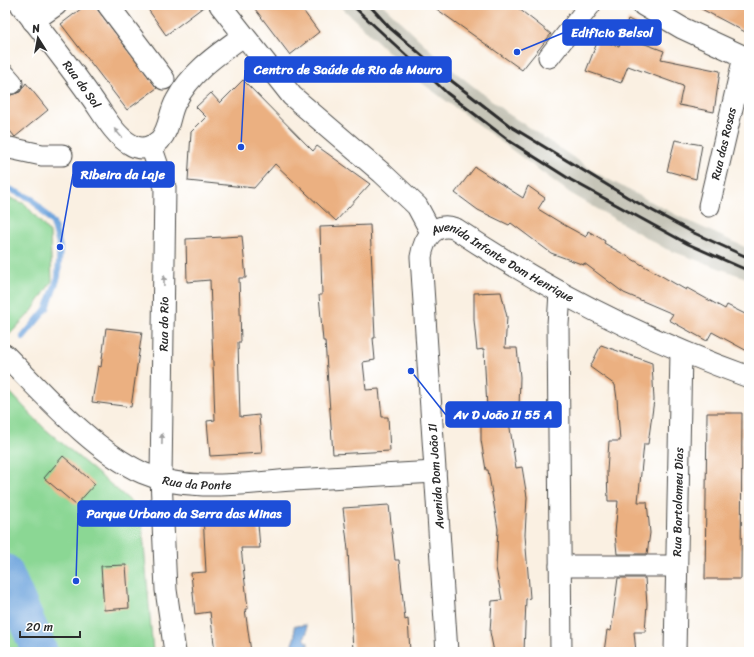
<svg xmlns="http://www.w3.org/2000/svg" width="754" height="657" viewBox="0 0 754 657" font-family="Sriracha,sans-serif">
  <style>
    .industrial { fill: #c6c5b8 }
    .green { fill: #8bd794; stroke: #5b8160 }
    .water { fill: #6fa5dd; stroke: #4d6884 }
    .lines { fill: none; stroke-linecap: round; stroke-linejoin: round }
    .stream { stroke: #6fa5dd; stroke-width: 6 }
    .river { stroke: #6fa5dd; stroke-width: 36 }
    .building { fill: #ebb081 }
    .minor-casing { stroke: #4a4946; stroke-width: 23 }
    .minor { stroke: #fff; stroke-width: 21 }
    .rail { stroke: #2b2b2b; stroke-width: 3 }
    .oneway { fill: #a0a0a0 }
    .labels { text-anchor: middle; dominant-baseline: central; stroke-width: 3; stroke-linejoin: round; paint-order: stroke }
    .street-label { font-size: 12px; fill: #2b2b2b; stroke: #fff }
    .leader { fill: none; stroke: #1d4ed8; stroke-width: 1.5 }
    .callout-dot { fill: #1d4ed8; stroke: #fff; stroke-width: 1.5 }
    .callout { fill: #1d4ed8; stroke: #1d4ed8; stroke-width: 1.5 }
    .callout-label { font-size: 13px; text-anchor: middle; font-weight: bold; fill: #fff }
  </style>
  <rect width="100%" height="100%" fill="#fff"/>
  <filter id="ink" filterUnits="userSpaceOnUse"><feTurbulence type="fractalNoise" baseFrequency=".025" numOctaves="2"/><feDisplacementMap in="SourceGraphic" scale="8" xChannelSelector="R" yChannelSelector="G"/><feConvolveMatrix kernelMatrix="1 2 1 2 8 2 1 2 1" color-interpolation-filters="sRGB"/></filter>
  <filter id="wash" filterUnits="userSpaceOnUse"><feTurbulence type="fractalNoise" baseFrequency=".012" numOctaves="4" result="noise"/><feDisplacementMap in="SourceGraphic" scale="16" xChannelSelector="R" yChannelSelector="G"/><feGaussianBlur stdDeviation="0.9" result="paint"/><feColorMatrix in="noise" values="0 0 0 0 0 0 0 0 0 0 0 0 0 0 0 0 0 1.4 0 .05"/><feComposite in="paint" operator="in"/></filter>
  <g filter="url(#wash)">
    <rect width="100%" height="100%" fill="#faf0e2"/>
    <path class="industrial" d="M339 5H383L444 63 507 113 598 174 680 217 749 249V279L666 249 570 193 418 80Z"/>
    <g class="green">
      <path d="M5 196 25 204 50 233 52 281 32 311 9 335 5 332Z"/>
      <path d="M5 387 44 428 141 510 153 652H5Z"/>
    </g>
    <path class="water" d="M306 625 307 632 304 638 308 643V650L295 652 292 644 295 636 294 626Z"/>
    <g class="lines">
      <path class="stream" d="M5 187 32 199 53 223 60 247 58 277 47 308 23 337"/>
      <path class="river" d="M5 572 40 652"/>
    </g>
    <g id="blocks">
      <g class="building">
        <path d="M86 5H94L157 88 127 110 61 24Z"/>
        <path d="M145 5H206L166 35Z"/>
        <path d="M252 5H299L319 32 290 55Z"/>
        <path d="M431 5H514L551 34 522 70Z"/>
        <path d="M694 5H749V34Z"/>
        <path d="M628 19 642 26 637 41 664 51 661 59 720 71 714 112 679 105 683 86 628 66 621 83 586 71 598 40 619 46Z"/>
        <path d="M243 80 313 151 317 146 370 184 336 221 275 164 254 188 188 181 191 132 206 117 196 107 211 93 220 103Z"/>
        <path d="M26 83 48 110 15 137 5 125V100L11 95 20 92Z"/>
        <path d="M675 140 702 145 696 179 667 171Z"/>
        <path d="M475 167 523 198 528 186 545 198 538 209 566 226 586 237 588 231 605 241 604 243 686 290 687 288 725 309 727 305 749 316V352L712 332 707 341 669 320 673 314 624 293 584 263V265L551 253 511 223 509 225 478 210 455 193Z"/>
        <path d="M370 225 375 338H373L375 360 363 362 366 390 379 389 382 417H388L390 451 333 454 325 341H323L319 295H322L320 227Z"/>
        <path d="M242 236 246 278H239L241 342H238L240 417 259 415 262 453 210 456 207 421 215 420 210 280 187 282 186 239Z"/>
        <path d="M501 292 507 317 505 348H517L520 377 519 408H507L516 468 522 467 527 497 525 535 530 598 526 599 524 652H494L490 632 492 601 502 600 496 568 498 529 488 470H486L481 440V409H487L484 349 477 350 474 320V293Z"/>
        <path d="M106 328 142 332 131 407 92 402 98 366 101 367Z"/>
        <path d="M601 345 652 363 654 400 648 444H644L638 502H647L650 533 647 554H617L615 533 618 501H608L607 471 609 441H620L617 399 615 385 590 367Z"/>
        <path d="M707 413H742L741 579H705Z"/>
        <path d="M63 456 95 484 76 505 44 478Z"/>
        <path d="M389 505 395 560H399L405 620 408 619 410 652H353L348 550 343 508Z"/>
        <path d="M257 512 260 548H241L248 609H245L251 652H215L210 612 195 614 191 573 206 572 203 515Z"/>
        <path d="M126 565 129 608 104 610 101 566Z"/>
        <path d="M618 578H645L647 604 645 632H634L636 652H604L607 630 611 631Z"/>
      </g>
    </g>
  </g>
  <g filter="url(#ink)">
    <use href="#blocks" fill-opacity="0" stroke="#4a4946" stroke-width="1"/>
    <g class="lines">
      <g class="minor-casing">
        <g id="minor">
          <path id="s1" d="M21 5C45 35 69 66 91 97 102 112 114 135 130 144 140 151 152 148 160 140 170 129 169 113 176 101 191 72 218 54 243 36"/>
          <path d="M108 5 164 79"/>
          <path d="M220 5 292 96 382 173 417 206 431 232"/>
          <path d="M643 5 682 28 749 59"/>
          <path d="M33 21 56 5"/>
          <path d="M549 57 590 5"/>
          <path d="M5 75 12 83"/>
          <path d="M151 146 165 187 161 478 166 590 175 652"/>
          <path d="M5 147 42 155H62"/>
          <path id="s2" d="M709 206 744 57"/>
          <path d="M560 292 558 325 561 652"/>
          <path id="s3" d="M5 355C44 394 92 450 143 473 189 493 244 483 293 480 340 477 388 475 435 472"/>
          <path d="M560 566H676"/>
          <path id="s4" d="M447 652 421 257C424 238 435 221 456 229 547 290 646 340 749 377"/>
          <path id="s5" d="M675 652 681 352"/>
        </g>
      </g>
      <use href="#minor" class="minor"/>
      <g class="rail">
        <path d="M352 5 447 93 511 142 571 180 653 225 688 244 749 271"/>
        <path d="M369 5 390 28 453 82 510 126 627 197 694 233 749 258"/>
      </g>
    </g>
    <defs><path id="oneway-solid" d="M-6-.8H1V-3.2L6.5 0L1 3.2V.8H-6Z"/></defs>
    <g class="oneway">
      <use href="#oneway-solid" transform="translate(118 133) rotate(-131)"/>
      <use href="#oneway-solid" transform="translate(164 281) rotate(-89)"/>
      <use href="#oneway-solid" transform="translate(162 439) rotate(-89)"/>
    </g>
  </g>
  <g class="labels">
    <g class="street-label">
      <text stroke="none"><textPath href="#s1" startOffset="100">Rua do Sol</textPath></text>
      <text stroke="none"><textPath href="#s2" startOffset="64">Rua das Rosas</textPath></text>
      <text stroke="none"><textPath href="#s4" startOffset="504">Avenida Infante Dom Henrique</textPath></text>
      <text transform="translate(164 324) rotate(-89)">Rua do Rio</text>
      <text transform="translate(436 476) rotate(-94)">Avenida Dom João II</text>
      <text stroke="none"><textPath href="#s3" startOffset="238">Rua da Ponte</textPath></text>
      <text stroke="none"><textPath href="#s5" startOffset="150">Rua Bartolomeu Dias</textPath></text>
    </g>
  </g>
  <path class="leader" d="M517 52L563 33M241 147L245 70M60 247L73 174M411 371L446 415M76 581L78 513"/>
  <g class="callout-dot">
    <circle cx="517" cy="52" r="4"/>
    <circle cx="241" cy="147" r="4"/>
    <circle cx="60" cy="247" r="4"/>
    <circle cx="411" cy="371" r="4"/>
    <circle cx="76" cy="581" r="4"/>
  </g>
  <g class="callout">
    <rect x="563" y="20" width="98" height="25" rx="4"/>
    <rect x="245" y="57" width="206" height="25" rx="4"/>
    <rect x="73" y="162" width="101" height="25" rx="4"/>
    <rect x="446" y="402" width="115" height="25" rx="4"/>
    <rect x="78" y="501" width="212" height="25" rx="4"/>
  </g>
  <g class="callout-label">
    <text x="612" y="37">Edificio Belsol</text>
    <text x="348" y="74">Centro de Saúde de Rio de Mouro</text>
    <text x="123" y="179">Ribeira da Laje</text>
    <text x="503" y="419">Av D João II 55 A</text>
    <text x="184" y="518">Parque Urbano da Serra das Minas</text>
  </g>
  <rect width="754" height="657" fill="none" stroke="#fff" stroke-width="20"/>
  <g transform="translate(38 38) rotate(349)" stroke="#ffffff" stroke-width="3" paint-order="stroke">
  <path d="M0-3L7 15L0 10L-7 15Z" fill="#2b2b2b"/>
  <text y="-6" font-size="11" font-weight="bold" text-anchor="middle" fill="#2b2b2b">N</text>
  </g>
  <path d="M20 631v6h60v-6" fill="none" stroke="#2b2b2b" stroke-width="2"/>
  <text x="26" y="631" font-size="12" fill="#2b2b2b" stroke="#ffffff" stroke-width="3" paint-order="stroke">20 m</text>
</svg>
